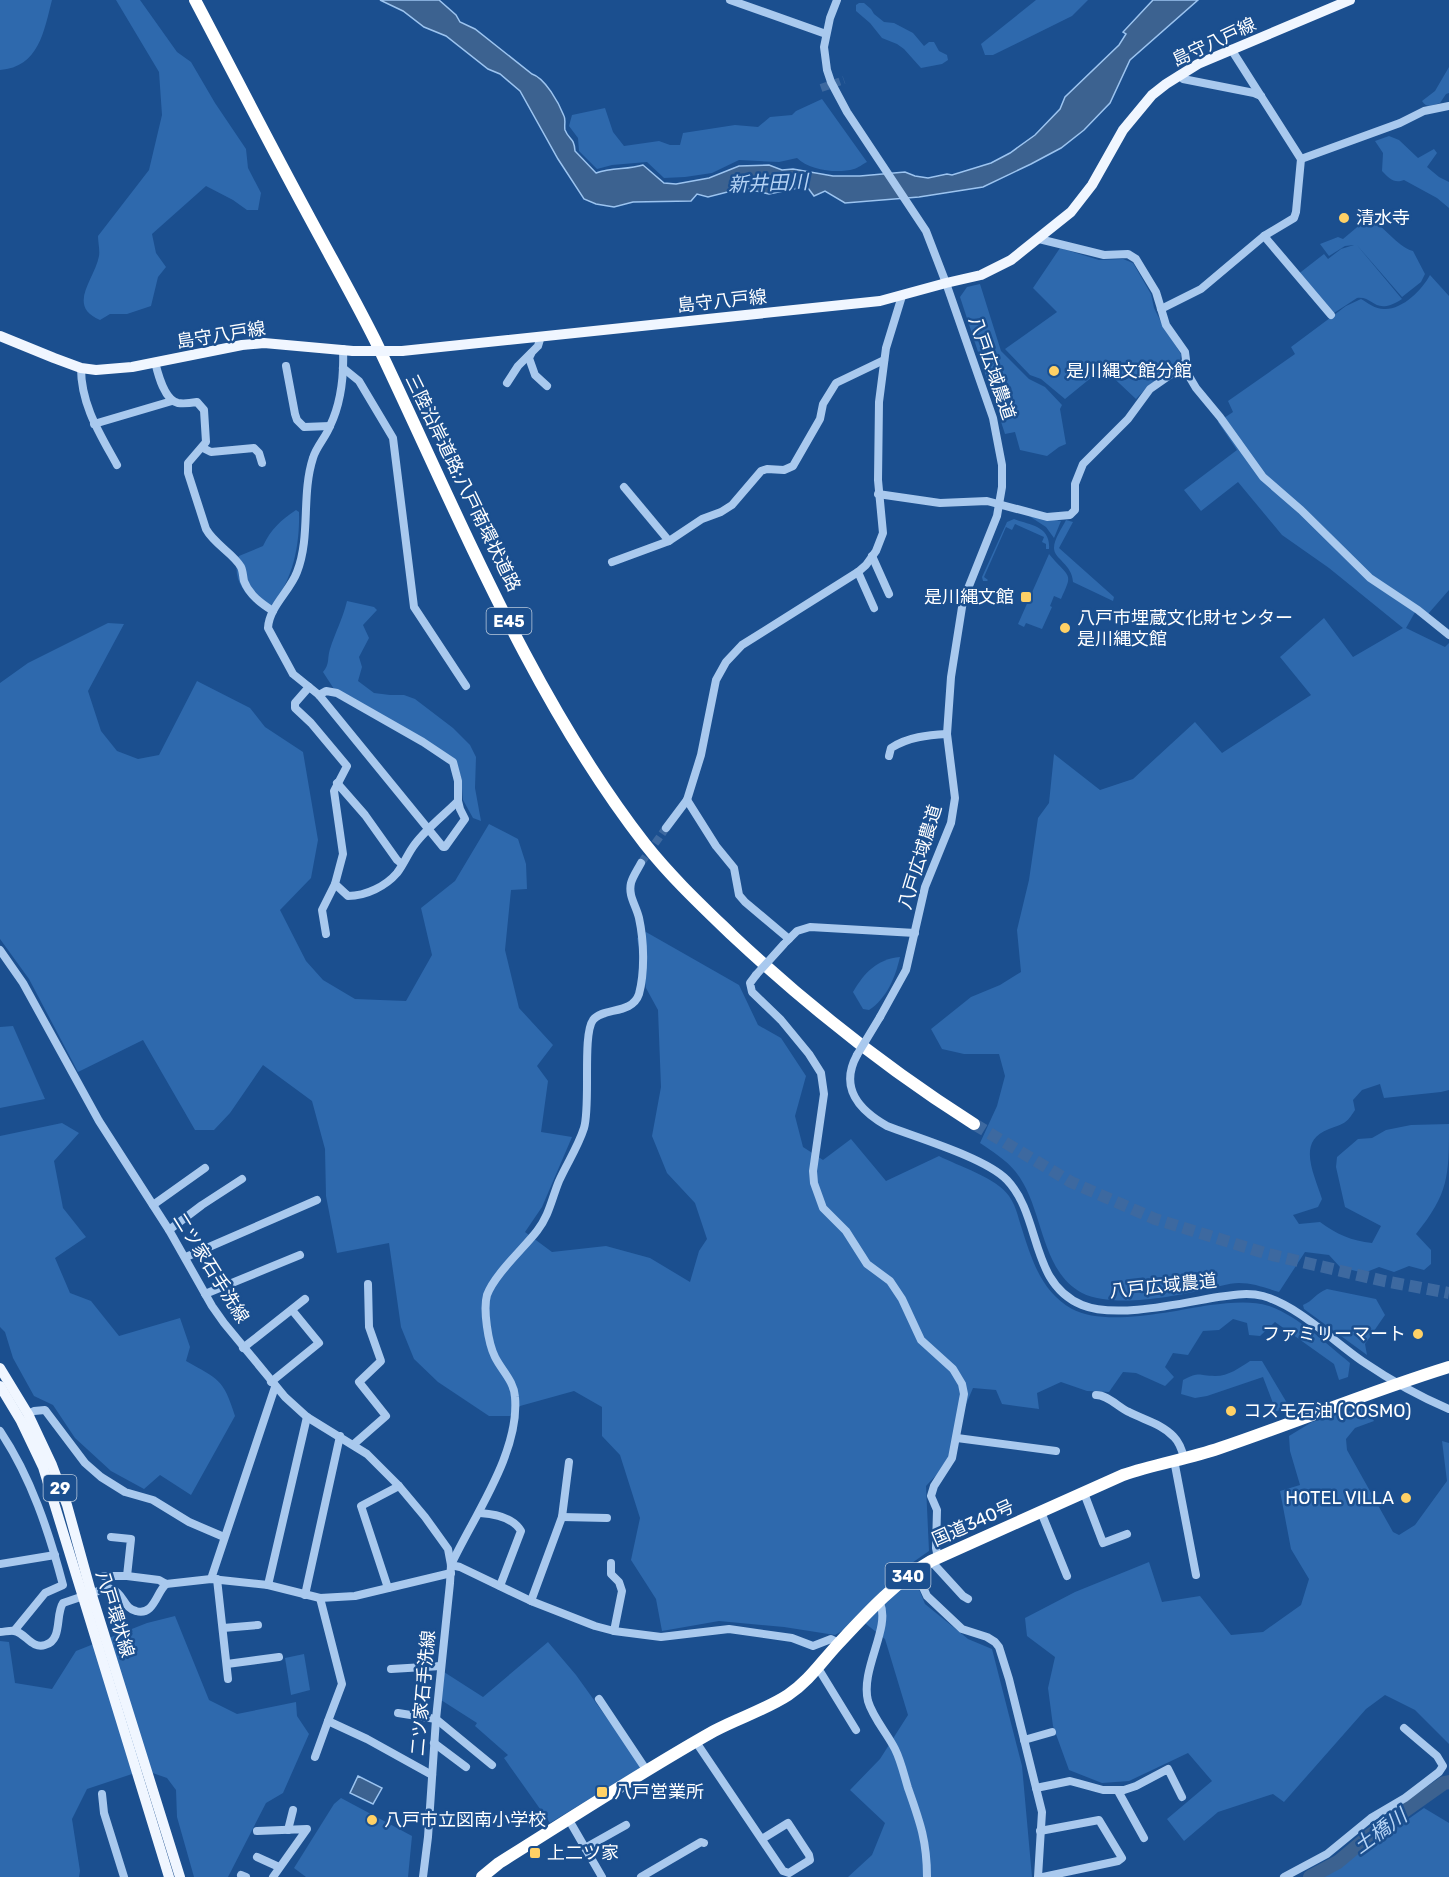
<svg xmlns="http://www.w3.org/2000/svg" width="1449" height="1877" viewBox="0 0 1449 1877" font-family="Rubik,'Noto Sans JP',sans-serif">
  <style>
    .green { fill: #2e69ad }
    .water { fill: #3c6290; stroke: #9cc4f0; stroke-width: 1.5 }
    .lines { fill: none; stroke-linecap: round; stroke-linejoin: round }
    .river { stroke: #3c6290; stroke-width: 14 }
    .minor-tunnel { stroke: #3d69a0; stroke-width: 8; stroke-dasharray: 8 4; stroke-linecap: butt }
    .highway-tunnel { stroke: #3d69a0; stroke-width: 12; stroke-dasharray: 12 6; stroke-linecap: butt }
    .minor { stroke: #a9c9ee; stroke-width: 8 }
    .major { stroke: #f0f6ff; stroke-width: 10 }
    .highway { stroke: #fff; stroke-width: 12 }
    .minor-bridge { stroke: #a9c9ee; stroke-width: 8 }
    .major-bridge { stroke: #f0f6ff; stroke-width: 10 }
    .poi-dot { fill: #ffd166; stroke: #1b4f8f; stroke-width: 2 }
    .labels { text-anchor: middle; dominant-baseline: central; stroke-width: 5; stroke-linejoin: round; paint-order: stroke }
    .shield { fill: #1b4f8f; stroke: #bbcadd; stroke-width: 1.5 }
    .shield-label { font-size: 16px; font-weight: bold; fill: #fff }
    .street-label { font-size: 18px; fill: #fff; stroke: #1b4f8f }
    .poi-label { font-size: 18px; fill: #fff; stroke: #1b4f8f; text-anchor: start }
    .water-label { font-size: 20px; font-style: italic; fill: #b5d3f5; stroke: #1b4f8f }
  </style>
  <rect width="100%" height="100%" fill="#1b4f8f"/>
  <g class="green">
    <path d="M0 0H52C44 31 39 67 0 70Z"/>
    <path d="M116 0H140L177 52 191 62 215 103 246 149 248 168 261 193 258 210H247L233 200 206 186 152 234 156 253 166 267 158 277 151 306 127 314H110L100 320C66 306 95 279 99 256 100 250 98 242 98 236L149 170 162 115 159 72Z"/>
    <path d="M1036 0H1088L1072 16 993 55H985L981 44Z"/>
    <path d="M859 3H864L871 9 874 14 884 22 894 23 913 33 924 46 929 42H934L939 51 947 55 948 60 942 64 921 68 904 49 897 44 882 38 870 23 856 11V5Z"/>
    <path d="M1449 67V93L1446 94 1440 103C1432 105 1427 109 1422 101L1435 91Z"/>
    <path d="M822 99 867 162C863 164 858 168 854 169 837 174 809 170 797 158L779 162 739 160 712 173 685 177 664 178 647 162 612 165 597 169 579 151 578 138 569 126 572 115 605 108 613 132 624 146 659 141 670 145H680L683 133 735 125 758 127 770 117 792 115 796 111Z"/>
    <path d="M1389 136 1399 140 1418 158 1434 149 1437 153 1427 167 1439 177 1449 182V208L1437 198 1404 180C1394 184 1389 178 1382 171L1383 153 1375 141Z"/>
    <path d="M1368 218C1384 225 1396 246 1413 251L1425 274 1421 282 1402 297 1356 244 1402 299C1374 317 1375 296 1357 298L1331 315 1297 275 1324 254 1328 259 1341 249 1354 245 1345 246 1329 256 1320 244 1338 237 1343 239Z"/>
    <path d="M1060 248 1099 260 1123 259 1133 263 1151 294 1154 308 1163 326 1181 354 1180 363 1148 386 1136 399 1103 368 1065 399 1041 379 1030 375 1005 349 1057 312 1033 288Z"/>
    <path d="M1430 275 1449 296V590L1428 614 1418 607 1406 628 1445 647 1449 643V1090L1441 1092 1384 1098 1380 1084 1362 1090 1353 1100 1355 1110C1346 1124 1345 1123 1329 1129 1296 1141 1314 1173 1322 1199L1318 1207 1293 1215 1299 1224 1320 1222C1336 1234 1352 1241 1372 1243L1381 1226 1345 1207 1336 1167 1337 1157 1358 1139 1372 1138 1386 1130 1411 1125 1449 1124C1449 1176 1449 1193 1416 1234L1431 1250V1264L1424 1270 1409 1266 1394 1272 1379 1267 1364 1273 1340 1267 1329 1255 1305 1252 1279 1292C1266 1288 1253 1283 1239 1283 1228 1283 1215 1288 1203 1290 1171 1297 1112 1308 1082 1293 1039 1270 1044 1206 1015 1171 1006 1160 992 1151 980 1143L997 1106 1005 1076 999 1054H964L942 1049 931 1029 971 997 1000 985 1021 972 1017 930 1029 880 1038 818 1049 803 1054 754 1100 790 1133 779 1195 722 1222 753 1311 695 1280 657 1324 618 1353 657 1403 628 1329 568 1282 535 1238 482 1201 511 1184 490 1237 450 1218 422 1233 412 1228 401 1295 354 1291 347 1346 306 1361 299C1368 303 1375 309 1384 309 1402 310 1422 290 1430 275Z"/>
    <path d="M980 284 1001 351 1029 379 1045 387 1062 405 1060 409 1066 444 1059 447 1047 456 1020 450 1015 432 1005 434 960 297 967 287Z"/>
    <path d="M296 510 299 512C300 547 292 586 266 611 247 597 230 580 239 556L263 546C271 529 281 520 296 510Z"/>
    <path d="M1029 516 1061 521 1054 538 1046 527Z"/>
    <path d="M1014 519C1028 525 1051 525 1049 549H1046V544L1042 542 1044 537 1015 524 1012 530 1006 527 984 577 988 580 987 581H983L982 577 1007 522Z"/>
    <path d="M1066 520 1073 522 1059 548 1114 597 1113 601 1073 582C1072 564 1054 559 1054 548 1054 539 1062 528 1066 520Z"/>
    <path d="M1049 554C1051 556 1053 559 1055 561 1071 578 1072 575 1061 599L1054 596 1050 606 1052 607 1042 629 1026 623 1024 627 1018 624Z"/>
    <path d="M347 601 374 607 377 610 363 625 369 638 359 657 362 667 358 681 374 693 390 695H404L415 699 453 728 470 745 476 757 475 788 481 821 473 818 463 800 461 777 455 760 334 689 323 672C330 664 327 658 330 649 335 633 343 618 347 601Z"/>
    <path d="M108 623 124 624 88 691 101 731 117 751 138 759 159 755 197 681 250 708 265 727 303 752 318 840 311 878 280 910 306 961 323 980 355 999 406 1001 432 955 421 908 455 881 489 824 518 839 526 864 527 889 511 890 505 950 519 1008 553 1045 537 1066 548 1081 541 1132 572 1137 542 1207 525 1232 552 1252 606 1246 650 1258 690 1282 699 1251 707 1239 695 1203 667 1173 652 1136 661 1087 658 1010 646 988 637 938 646 932 739 985 758 1025 781 1038 806 1076 795 1116 803 1147 823 1160 851 1139 886 1181 939 1156C958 1166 997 1178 1009 1196 1015 1204 1018 1216 1021 1226 1031 1257 1040 1291 1072 1309 1105 1327 1172 1311 1210 1305 1229 1303 1250 1300 1269 1306 1299 1317 1325 1343 1350 1363L1348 1377 1339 1380 1334 1364 1275 1322 1260 1336 1249 1335 1247 1323 1233 1319 1219 1330 1203 1331 1188 1355 1173 1353 1165 1367 1174 1377 1165 1386 1136 1373 1123 1372 1109 1392 1087 1391 1061 1382 1037 1393 1039 1409 1002 1404 996 1390 973 1388 964 1409 955 1455 926 1486 929 1551 909 1565 925 1604 968 1639 992 1649 1022 1766 1032 1877H848L872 1855 885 1823 850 1790 880 1759 908 1715 885 1639 861 1620 835 1635 784 1627 719 1621 662 1631 656 1599 631 1560 640 1518 620 1455 602 1436V1407L574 1391 520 1406 510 1416H489L438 1382 414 1359 401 1327 389 1243 337 1253 326 1196 325 1149 312 1101 263 1065 230 1113 214 1130H195L143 1040 78 1072 29 979 0 939V683L28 663Z"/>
    <path d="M900 957C895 978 887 998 869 1010L863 1009 853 992C864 973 877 959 900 957Z"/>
    <path d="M13 1026 45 1099 0 1108V1027Z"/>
    <path d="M62 1123 79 1133 54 1161 63 1208 86 1237 55 1258 70 1293 91 1301 119 1336 180 1318 190 1347 186 1361C219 1380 223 1378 235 1416L191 1495 160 1475 144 1489 111 1471 75 1438 53 1405 34 1396 13 1358 5 1332 0 1327V1136Z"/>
    <path d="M1327 1289 1376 1299 1385 1315 1365 1344 1367 1355 1304 1309 1303 1305C1313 1301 1316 1293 1327 1289Z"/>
    <path d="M1250 1361H1262L1290 1408 1285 1410 1276 1411 1263 1377 1207 1396 1195 1398 1181 1394 1183 1380C1201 1371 1198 1376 1215 1376 1229 1376 1239 1368 1250 1361Z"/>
    <path d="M1365 1407 1374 1421 1355 1428 1346 1439 1347 1450 1393 1532 1399 1535 1415 1525 1447 1481 1442 1441 1449 1443V1744L1415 1710 1385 1695 1366 1709 1284 1802 1273 1794 1218 1812 1184 1841 1167 1819 1212 1781 1188 1753 1129 1781 1102 1783 1069 1770 1053 1726 1048 1688 1055 1657 1027 1636 1025 1618 1075 1592 1149 1562 1162 1602 1200 1596 1231 1635 1263 1632 1301 1605 1309 1579 1291 1549 1280 1491 1300 1485 1290 1451 1289 1436 1312 1422Z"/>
    <path d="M175 1616 209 1700 237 1714 296 1702 297 1716 309 1734 283 1793 266 1803 228 1877H194L177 1817 176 1790 167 1778 144 1770 87 1789 72 1819 80 1871 79 1877H0V1641L9 1642 15 1683 52 1689 76 1651 147 1623Z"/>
    <path d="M548 1642 576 1675 642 1767 550 1823 504 1758 508 1755 475 1726 477 1723 441 1700 444 1672 483 1697Z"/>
    <path d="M304 1654 310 1690 291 1695 285 1658Z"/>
    <path d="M341 1798 412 1836 408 1877H306L294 1868 334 1804Z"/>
    <path d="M1424 1808 1449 1823V1877H1305L1373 1844Z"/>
  </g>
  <g class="water">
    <path d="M380 0H439L456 15 460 22 475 29 532 74C545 78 559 103 564 116 566 120 564 125 565 130 569 140 574 137 575 151L596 173C613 167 627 170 643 165L664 183 676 184 709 178 739 166 769 165 782 170 793 169 833 176H860L905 172 915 176 928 178 947 174 952 175 991 163 1010 153 1035 135 1060 109 1065 97 1119 45 1126 34 1123 32 1153 0H1198L1130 60 1110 103 1084 130 1061 148 1031 164 983 187 919 197 845 203 825 191 814 196 808 188H798L769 194 743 188 708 197 697 194 691 201 633 202 614 207 596 204 584 199 558 159 520 91 500 74 488 69 446 36 424 27 403 11Z"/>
    <path d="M358 1776 382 1788 373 1804 350 1793Z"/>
  </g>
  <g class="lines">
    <path class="river" d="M1310 1877 1338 1862 1369 1836 1444 1783 1449 1782"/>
    <g class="minor-tunnel">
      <path d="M821 88 844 80"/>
      <path d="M641 863 666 828"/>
    </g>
    <path class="highway-tunnel" d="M974 1124 1071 1182 1155 1219 1268 1254 1384 1281 1449 1293"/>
    <g class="minor">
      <path d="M730 0 826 34"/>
      <path d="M837 0 830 18 824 47 827 70 831 82 847 112 926 231 946 283 993 418 1002 465V487L997 516 963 601 951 677 947 734 955 798 951 823 925 887 906 970 880 1017"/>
      <path d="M1179 75 1183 79 1254 93 1261 96"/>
      <path d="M1301 159 1400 123 1424 111 1449 106"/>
      <path d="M1264 236 1331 315"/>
      <path d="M1161 309 1201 289 1264 236 1294 218 1296 212 1301 159 1231 49"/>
      <path d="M343 349C344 374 341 403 330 426 326 437 316 447 313 458 301 495 311 536 297 572 290 591 269 607 268 628L293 674 319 695 443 847H445L465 819 460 809 458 801"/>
      <path d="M531 354 529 358 535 375 547 386"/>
      <path d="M155 362C158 374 164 400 178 403 184 404 191 403 197 402L204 410 206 442 188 463V473L206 529C214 544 234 554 241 567 243 571 243 577 244 581 249 595 262 604 273 611"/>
      <path d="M286 366 295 414 297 420 304 427 330 426"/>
      <path d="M1183 366 1196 388 1220 417 1263 477 1301 510 1370 578 1418 610 1449 635"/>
      <path d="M81 368C81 405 100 434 117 465"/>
      <path d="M343 368 359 381 393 438 414 607 466 686"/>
      <path d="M507 383 518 366 538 346 541 336"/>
      <path d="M94 424 172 401"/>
      <path d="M203 448 211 452 254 448 259 453 262 463"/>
      <path d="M624 487 669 541"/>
      <path d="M878 494 940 503 987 501 1047 517 1070 515 1075 510V484L1083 464 1128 419 1150 389 1183 366 1186 360 1185 352 1166 325 1156 292 1136 259 1128 254 1104 255 1039 239"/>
      <path d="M872 556 889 594"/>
      <path d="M612 562 669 541 702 519 721 512 732 505 761 471 767 469 784 470 793 466 820 419 823 404 836 383 884 360"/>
      <path d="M858 572 874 608"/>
      <path d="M309 687 295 703V708L311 723 347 766 334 791 343 854 335 884 348 896C366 896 386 886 397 873 404 864 408 853 415 844 427 828 444 815 458 801V781L453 762 423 742 337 693 326 691 319 695"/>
      <path d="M889 756 891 748C908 737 928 735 947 734"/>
      <path d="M337 783 365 815 397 860 402 864"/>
      <path d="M687 800 716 846 734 868 739 895 745 902 789 939"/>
      <path d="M666 828 687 800 701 755 716 680 726 662 742 645 858 572 866 565 876 551 883 533 878 480 879 402 886 348 902 296"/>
      <path d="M641 863C638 869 633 876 631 883 628 896 636 905 639 918 644 941 645 971 639 994 632 1015 603 1007 593 1020 582 1035 591 1105 584 1128 578 1147 567 1163 559 1181 552 1198 549 1216 537 1231 523 1249 495 1274 487 1295 483 1309 488 1343 495 1357 502 1371 514 1381 515 1397 520 1453 473 1517 451 1565L460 1567 531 1601 595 1626 614 1631 661 1637 729 1629 792 1638 813 1646 831 1639 839 1643"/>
      <path d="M326 934 322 910 335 884"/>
      <path d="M786 942 797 931 810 927 915 933"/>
      <path d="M0 950 23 983 99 1121 169 1230 212 1306 224 1323 285 1397 307 1417 367 1454 399 1486 425 1517 448 1549 451 1565 450 1583 436 1719 428 1837 423 1877"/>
      <path d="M756 975 750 983 752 992 781 1020 809 1054 821 1073 824 1094 813 1171 814 1183 823 1208 846 1231 867 1264 890 1281 902 1299 921 1340 953 1369 962 1384 964 1394 952 1458 934 1486 931 1496 937 1510 936 1548 938 1558"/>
      <path d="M857 1055C839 1088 859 1110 887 1126 918 1138 986 1158 1007 1180 1042 1217 1029 1283 1082 1305 1116 1319 1182 1303 1218 1297 1232 1295 1248 1292 1263 1296 1298 1306 1332 1340 1362 1361 1390 1380 1418 1396 1449 1409"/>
      <path d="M153 1205 205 1168"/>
      <path d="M169 1230 202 1205 242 1179"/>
      <path d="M186 1257 317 1200"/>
      <path d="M205 1294 300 1255"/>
      <path d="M243 1348 305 1299"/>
      <path d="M271 1382 319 1343 292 1310"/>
      <path d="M1096 1395C1108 1395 1118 1407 1129 1412 1144 1420 1162 1424 1174 1437 1180 1443 1182 1450 1184 1458"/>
      <path d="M28 1414 34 1411 45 1410 85 1463 101 1477 125 1492 153 1500 189 1522 224 1537"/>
      <path d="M0 1431C31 1477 49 1532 63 1585L45 1593 14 1631"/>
      <path d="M957 1438 1056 1451"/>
      <path d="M354 1444 386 1416 359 1382 381 1361 369 1327 368 1284"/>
      <path d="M1174 1460 1196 1575"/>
      <path d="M1084 1493 1103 1543 1127 1534"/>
      <path d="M1041 1512 1067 1576"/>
      <path d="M480 1513C495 1514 513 1517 521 1531L500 1586"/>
      <path d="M562 1517 607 1518"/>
      <path d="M111 1537 131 1539 127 1576"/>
      <path d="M931 1561 963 1596 968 1599"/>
      <path d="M611 1563V1574L619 1582 622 1591 614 1631"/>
      <path d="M0 1564 55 1555"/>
      <path d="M915 1570 927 1596 962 1629 987 1637 995 1642 999 1647 1009 1679 1042 1812 1038 1877"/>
      <path d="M104 1576H127L159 1580 166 1584 211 1579 268 1585 320 1598 355 1596 451 1573"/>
      <path d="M211 1579 275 1387"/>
      <path d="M217 1579 228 1679"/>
      <path d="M268 1585 307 1417"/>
      <path d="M388 1588 361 1506 399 1486"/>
      <path d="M305 1595 340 1436"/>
      <path d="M320 1598 342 1684 328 1721 367 1739 432 1775"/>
      <path d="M531 1601 562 1517 569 1462"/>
      <path d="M880 1603C891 1628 860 1669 868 1701 873 1718 887 1733 895 1749 901 1761 904 1775 908 1788 920 1822 927 1841 927 1877"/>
      <path d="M223 1628 258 1625"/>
      <path d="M0 1632C4 1632 11 1630 15 1631 26 1634 32 1649 45 1645 63 1640 55 1615 63 1603L107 1588C125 1591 122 1608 136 1611 154 1616 156 1593 166 1584"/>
      <path d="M227 1664 279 1657"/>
      <path d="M818 1668 856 1730"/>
      <path d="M391 1669 441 1666"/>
      <path d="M599 1699 647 1771"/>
      <path d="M398 1713 436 1719 492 1765"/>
      <path d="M1024 1740 1052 1732"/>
      <path d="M696 1742 783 1871 789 1873 810 1860 809 1855 788 1823 762 1839"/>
      <path d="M434 1743 466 1767"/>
      <path d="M315 1757 328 1721"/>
      <path d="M1036 1788 1070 1781 1103 1790H1124L1136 1786 1168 1769 1182 1797"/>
      <path d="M1118 1791 1144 1838"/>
      <path d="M102 1794 104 1813 124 1877"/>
      <path d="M569 1820 602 1877"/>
      <path d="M288 1830 293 1810"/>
      <path d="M257 1831 307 1829 273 1877"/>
      <path d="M1040 1831 1099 1820 1122 1858 1118 1861 1043 1877"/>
      <path d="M585 1848 626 1825"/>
      <path d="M257 1857 279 1867"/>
      <path d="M241 1875 246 1877"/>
      <path d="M641 1877 701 1842 704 1843"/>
      <path d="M1284 1877 1327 1854 1371 1818 1405 1798 1439 1772 1443 1766 1437 1756 1404 1728"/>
    </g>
    <g class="major">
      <path d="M0 336 54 358 81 368 96 370 132 367 242 345 264 343 353 351"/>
      <path d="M402 351 880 301 946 283 981 275 1011 260 1071 212 1092 185 1123 130 1152 95 1166 84 1198 64 1350 0"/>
      <path d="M0 1368 28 1414 52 1465 67 1505 91 1592 180 1877"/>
      <path d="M0 1386 21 1421 43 1467 169 1877"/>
    </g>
    <g class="highway">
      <path d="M195 0C232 70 268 141 306 211 329 254 353 296 375 340 456 509 530 696 645 844 671 877 702 906 732 935 808 1006 887 1069 974 1124"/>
      <path d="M482 1877 499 1863C571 1818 641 1772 714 1731 738 1718 765 1710 788 1695 809 1681 822 1661 839 1643 866 1614 896 1581 931 1561L1123 1475C1155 1464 1188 1459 1220 1448 1297 1422 1371 1391 1449 1367"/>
    </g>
    <g class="minor-bridge">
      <path d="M756 975 784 944"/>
      <path d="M857 1055 880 1017"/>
    </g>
    <path class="major-bridge" d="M353 351H402"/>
  </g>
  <g class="poi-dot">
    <circle cx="1344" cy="218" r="6"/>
    <circle cx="1054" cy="371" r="6"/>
    <rect x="1020" y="591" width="12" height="12" rx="3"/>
    <circle cx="1065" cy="628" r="6"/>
    <circle cx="1418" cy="1334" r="6"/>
    <circle cx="1231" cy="1411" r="6"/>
    <circle cx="1406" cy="1498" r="6"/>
    <rect x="596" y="1786" width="12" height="12" rx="3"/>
    <circle cx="372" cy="1820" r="6"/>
    <rect x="529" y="1847" width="12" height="12" rx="3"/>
  </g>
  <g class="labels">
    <g class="shield">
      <rect x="486.5" y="608" width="45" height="26" rx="4.5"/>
      <rect x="43.5" y="1475" width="33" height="26" rx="4.5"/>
      <rect x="885.5" y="1563" width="45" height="26" rx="4.5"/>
    </g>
    <g class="shield-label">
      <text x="509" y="621">E45</text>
      <text x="60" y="1488">29</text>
      <text x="908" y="1576">340</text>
    </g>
    <g class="street-label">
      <text transform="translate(1214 42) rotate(-25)">島守八戸線</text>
      <text transform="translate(722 301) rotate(-6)">島守八戸線</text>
      <text transform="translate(221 335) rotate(-9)">島守八戸線</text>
      <text transform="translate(992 368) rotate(71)">八戸広域農道</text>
      <text transform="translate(463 483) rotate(64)">三陸沿岸道路;八戸南環状道路</text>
      <text transform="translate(920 857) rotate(-73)">八戸広域農道</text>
      <text transform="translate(211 1268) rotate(58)">二ツ家石手洗線</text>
      <text transform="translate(1163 1286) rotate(-6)">八戸広域農道</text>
      <text transform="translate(973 1523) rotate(-24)">国道340号</text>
      <text transform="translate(115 1614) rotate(73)">八戸環状線</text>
      <text transform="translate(423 1693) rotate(-85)">二ツ家石手洗線</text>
    </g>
    <g class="poi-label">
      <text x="1356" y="218">清水寺</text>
      <text x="1066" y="371">是川縄文館分館</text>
      <text x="1014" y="597" text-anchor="end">是川縄文館</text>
      <text x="1077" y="618">八戸市埋蔵文化財センター<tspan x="1077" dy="21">是川縄文館</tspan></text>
      <text x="1406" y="1334" text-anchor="end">ファミリーマート</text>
      <text x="1243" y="1411">コスモ石油 (COSMO)</text>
      <text x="1394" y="1498" text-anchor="end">HOTEL VILLA</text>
      <text x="614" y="1792">八戸営業所</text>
      <text x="384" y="1820">八戸市立図南小学校</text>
      <text x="547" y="1853">上二ツ家</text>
    </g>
    <g class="water-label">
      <text transform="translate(768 183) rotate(-2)">新井田川</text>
      <text transform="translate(1380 1831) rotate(-36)">土橋川</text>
    </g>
  </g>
</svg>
